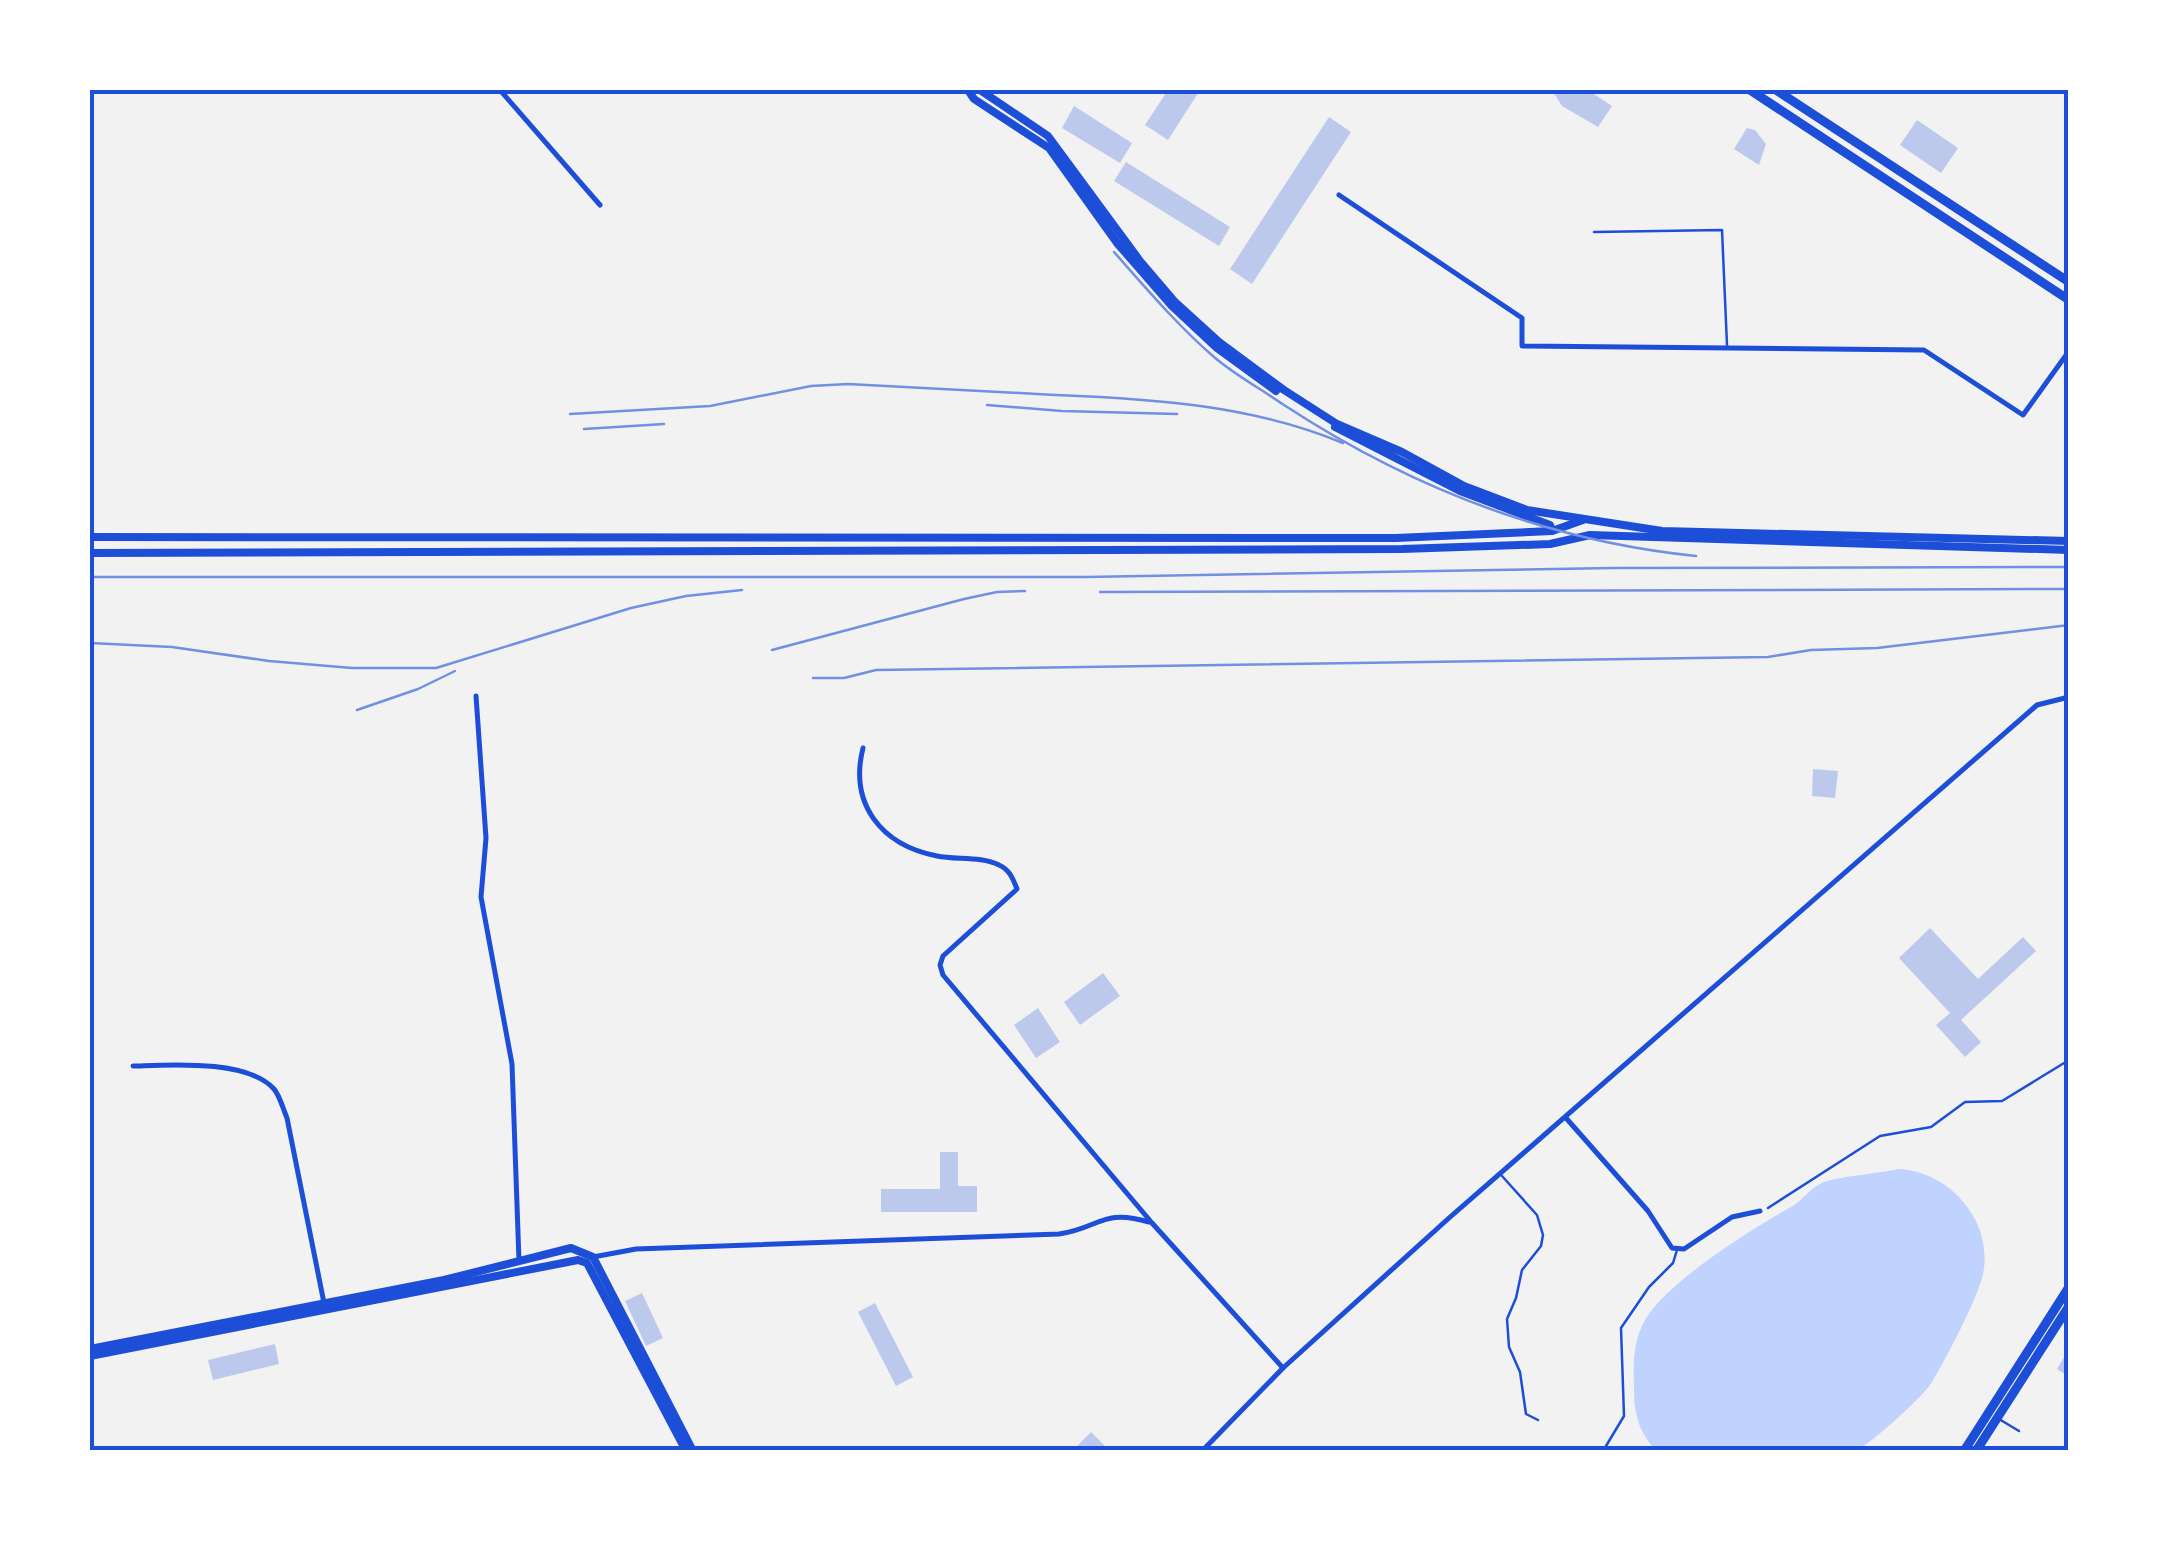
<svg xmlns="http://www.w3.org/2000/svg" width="2159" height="1541" viewBox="0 0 2159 1541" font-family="Overpass,sans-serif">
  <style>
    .water { fill: #bfd3fe }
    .building { fill: #bdc9ec }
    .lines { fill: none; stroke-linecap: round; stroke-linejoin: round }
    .path { stroke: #1d4ed8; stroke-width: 2.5 }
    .service { stroke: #1d4ed8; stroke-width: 2.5 }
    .minor { stroke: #1d4ed8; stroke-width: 5 }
    .secondary { stroke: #1d4ed8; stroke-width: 8 }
    .primary { stroke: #1d4ed8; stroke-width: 9 }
    .rail { stroke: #7290e2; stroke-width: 2.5 }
    .neatline { fill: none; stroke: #1d4ed8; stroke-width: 4 }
  </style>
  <rect width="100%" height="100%" fill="#f2f2f2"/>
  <path class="water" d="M1898 1169C1950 1171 1994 1222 1983 1274 1978 1298 1944 1363 1930 1385 1921 1398 1869 1446 1855 1451 1843 1455 1822 1451 1809 1451 1758 1451 1707 1451 1656 1451 1638 1430 1634 1414 1634 1387 1633 1364 1633 1341 1645 1320 1668 1281 1752 1229 1791 1207 1802 1201 1810 1188 1822 1183 1838 1176 1878 1174 1898 1169Z"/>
  <g class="building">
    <path d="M1168 90H1200L1168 140 1145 125Z"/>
    <path d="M1552 90H1588L1612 106 1598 127 1562 106Z"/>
    <path d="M1074 106 1132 143 1120 163 1062 128Z"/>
    <path d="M1329 117 1351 132 1252 284 1230 269Z"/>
    <path d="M1917 120 1958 148 1941 173 1900 145Z"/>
    <path d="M1747 128 1755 130 1766 144 1759 165 1734 149Z"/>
    <path d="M1126 162 1230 227 1219 246 1114 181Z"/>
    <path d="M1813 769 1838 771 1835 798 1812 796Z"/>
    <path d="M1930 928 1978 979 2023 937 2036 951 1961 1020 1981 1042 1965 1057 1936 1025 1950 1013 1899 958Z"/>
    <path d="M1103 973 1120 996 1080 1025 1064 1002Z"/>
    <path d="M1038 1008 1060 1042 1036 1058 1014 1025Z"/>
    <path d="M940 1152H958V1186H977V1212H881V1189H940Z"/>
    <path d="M642 1293 663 1338 646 1346 625 1301Z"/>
    <path d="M875 1303 913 1377 896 1386 858 1312Z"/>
    <path d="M275 1344 279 1364 213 1380 208 1360Z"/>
    <path d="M2066 1354 2069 1356V1377L2057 1369Z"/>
    <path d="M1091 1432 1110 1451H1072Z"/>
  </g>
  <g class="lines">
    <path class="path" d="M1768 1208 1880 1136 1931 1127 1965 1102 2002 1101 2069 1060"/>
    <g class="service">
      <path d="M1594 232 1722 230 1727 345"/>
      <path d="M1502 1176 1537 1215 1543 1235 1541 1246 1522 1270 1516 1298 1507 1319 1509 1347 1520 1372 1526 1414 1538 1420"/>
      <path d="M1999 1419 2019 1431"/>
      <path d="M1603 1451 1624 1416 1621 1328 1649 1287 1673 1263 1677 1250"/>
    </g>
    <g class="minor">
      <path d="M500 90 600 205"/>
      <path d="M1339 195 1522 318V346L1924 350 2023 415 2069 351"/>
      <path d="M476 696 486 838 481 897 512 1064 519 1261"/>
      <path d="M863 748C849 804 881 845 937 856 956 860 981 856 999 865 1010 870 1013 879 1017 889L943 956 940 965 943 975 1152 1223 1283 1368"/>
      <path d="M133 1066C169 1065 247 1059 274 1089 280 1096 283 1109 287 1118L324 1303"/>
      <path d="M1566 1118 1648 1211 1672 1248 1684 1249 1732 1217 1760 1211"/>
      <path d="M593 1257 636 1249 1059 1234C1100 1228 1102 1208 1149 1222"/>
      <path d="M1202 1451 1283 1368 1449 1218 2037 705 2069 697"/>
    </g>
    <g class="secondary">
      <path d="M968 90 974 99 1049 148 1117 243 1172 306 1217 348 1276 391"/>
      <path d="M980 90 1048 136 1140 261 1175 302 1219 342 1284 390 1337 424 1402 452 1464 486 1527 510 1662 531 2069 541"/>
      <path d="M1335 427 1460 491 1550 525 1552 531"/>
      <path d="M90 537 1396 538 1552 531 1583 520"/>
      <path d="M90 553 1402 549 1550 544 1590 535 2069 550"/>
      <path d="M90 1349 444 1280 571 1248 593 1257 693 1451"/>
      <path d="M90 1356 578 1260 587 1263 686 1451"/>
    </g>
    <g class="primary">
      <path d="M1750 90 2069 300"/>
      <path d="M1776 90 2069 282"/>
      <path d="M1964 1451 2069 1287"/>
      <path d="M1976 1451 2069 1306"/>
    </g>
    <g class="rail">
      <path d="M1114 252C1146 288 1178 326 1214 357 1235 375 1261 389 1284 405 1408 486 1547 541 1696 556"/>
      <path d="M987 405 1062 411 1177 414"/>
      <path d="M570 414 710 406 811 386 848 384C918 388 987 391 1056 395 1155 399 1251 405 1343 443"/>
      <path d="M584 429 664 424"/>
      <path d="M90 577H1086L1613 568 2069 567"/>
      <path d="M1100 592 2069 589"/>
      <path d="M90 643 172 647 269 661 352 668H436L631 608 686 596 742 590"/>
      <path d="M772 650 964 599 997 592 1025 591"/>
      <path d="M813 678H844L876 670 1768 657 1811 650 1877 648 2069 625"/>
      <path d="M357 710 418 689 455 671"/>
    </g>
  </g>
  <rect width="2159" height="1541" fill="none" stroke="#ffffff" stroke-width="185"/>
  <rect x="92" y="92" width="1974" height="1356" class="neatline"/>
</svg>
